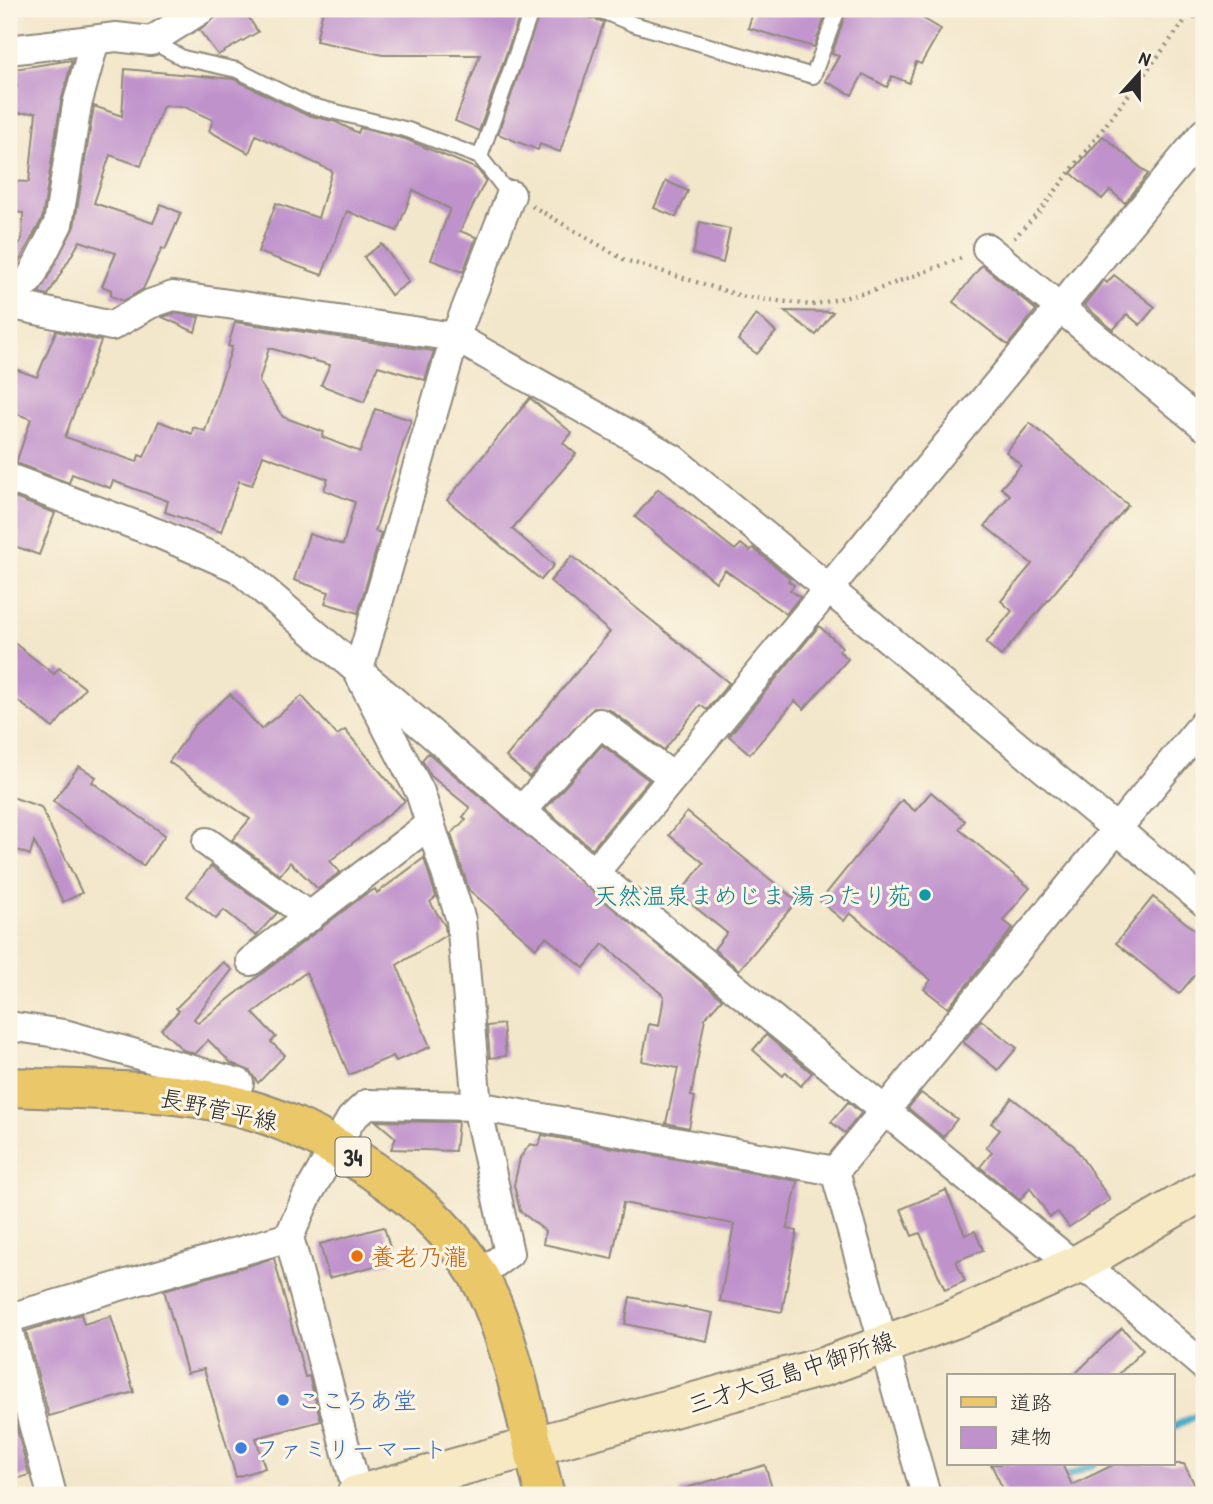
<svg xmlns="http://www.w3.org/2000/svg" width="1213" height="1504" viewBox="0 0 1213 1504" font-family="'Patrick Hand','Klee One',sans-serif">
  <style>
    .lines { fill: none; stroke-linecap: round; stroke-linejoin: round }
    .stream { stroke: #45a7c5; stroke-width: 7 }
    .building { fill: #bf92cc }
    .service-casing { stroke: #8f897b; stroke-width: 18 }
    .minor-casing { stroke: #8f897b; stroke-width: 32 }
    .secondary-casing { stroke: #8f897b; stroke-width: 42 }
    .primary-casing { stroke: #8f897b; stroke-width: 42 }
    .path { stroke: #8f897b; stroke-width: 4.5; stroke-dasharray: 2 5; stroke-linecap: butt }
    .service { stroke: #fff; stroke-width: 14 }
    .minor { stroke: #fff; stroke-width: 28 }
    .secondary { stroke: #f7e9c3; stroke-width: 38 }
    .primary { stroke: #eac769; stroke-width: 38 }
    .culture-dot { fill: #0f9aa8; stroke: #fcf5e5; stroke-width: 2.5 }
    .food-dot { fill: #e8710a; stroke: #fcf5e5; stroke-width: 2.5 }
    .shop-dot { fill: #3f7fe0; stroke: #fcf5e5; stroke-width: 2.5 }
    .labels { text-anchor: middle; dominant-baseline: central; stroke-width: 6; stroke-linejoin: round; paint-order: stroke }
    .shield { fill: #fcf5e5; stroke: #6a6863; stroke-width: 2 }
    .shield-label { font-size: 23px; font-weight: bold; fill: #2b2b2b }
    .culture-label { font-size: 24px; fill: #0d838f; stroke: #fcf5e5; text-anchor: end }
    .street-label { font-size: 24px; fill: #2b2b2b; stroke: #fcf5e5 }
    .food-label { font-size: 24px; fill: #c56008; stroke: #fcf5e5; text-anchor: start }
    .shop-label { font-size: 24px; fill: #366cbe; stroke: #fcf5e5; text-anchor: start }
  </style>
  <rect width="100%" height="100%" fill="#fcf5e5"/>
  <filter id="ink" filterUnits="userSpaceOnUse"><feTurbulence type="fractalNoise" baseFrequency=".0143" numOctaves="2"/><feDisplacementMap in="SourceGraphic" scale="14" xChannelSelector="R" yChannelSelector="G"/><feConvolveMatrix kernelMatrix="1 2 1 2 8 2 1 2 1" color-interpolation-filters="sRGB"/></filter>
  <filter id="wash" filterUnits="userSpaceOnUse"><feTurbulence type="fractalNoise" baseFrequency=".00686" numOctaves="4" result="noise"/><feDisplacementMap in="SourceGraphic" scale="28" xChannelSelector="R" yChannelSelector="G"/><feGaussianBlur stdDeviation="1.57" result="paint"/><feColorMatrix in="noise" values="0 0 0 0 0 0 0 0 0 0 0 0 0 0 0 0 0 1.4 0 .05"/><feComposite in="paint" operator="in"/></filter>
  <g filter="url(#wash)">
    <rect width="100%" height="100%" fill="#f3e7cb"/>
    <g class="lines">
      <g class="stream">
        <path d="M1173 1427 1204 1412"/>
        <path d="M1061 1479 1094 1464"/>
      </g>
    </g>
    <g id="blocks">
      <g class="building">
        <path d="M219 9H243L258 32 218 55 199 30 216 17Z"/>
        <path d="M323 9H522L479 131 455 121 480 55H383L316 41Z"/>
        <path d="M541 9H559L604 22 560 152 540 144 538 150 498 134Z"/>
        <path d="M754 9H828L814 47 748 28Z"/>
        <path d="M847 9H907L941 29 921 64 916 62 909 83 892 76 887 87 863 74 852 95 825 81 839 56 832 54Z"/>
        <path d="M72 60 61 102 42 219 15 269 9 263 22 239 23 213 9 212V181L29 182 36 112 9 114V88L17 87 14 69Z"/>
        <path d="M125 69 234 79 304 114 336 122 358 133 360 128 405 139 477 169 486 180 460 231 476 237 463 272 431 260 450 209 413 190 397 231 347 211 322 275 258 252 276 203 318 218 332 171 256 135 249 153 209 131 213 120 185 107 163 106 141 166 110 155 94 203 153 223 161 204 181 213 165 250 162 248 143 289 123 301 111 296V290L102 286 116 253 80 241 48 295 39 293 74 227 94 106 122 116Z"/>
        <path d="M1103 136 1148 174 1125 203 1110 190 1102 199 1071 173Z"/>
        <path d="M666 181 688 191 676 217 654 208Z"/>
        <path d="M700 222 730 229 723 263 693 254Z"/>
        <path d="M382 244 409 282 391 295 364 257Z"/>
        <path d="M982 265 1036 310 1008 345 953 302Z"/>
        <path d="M1114 275 1155 307 1140 325 1127 314 1113 330 1084 305 1104 280 1107 283Z"/>
        <path d="M784 311 833 312 816 335Z"/>
        <path d="M175 313 199 317 195 332 162 317Z"/>
        <path d="M756 314 776 332 757 354 738 340Z"/>
        <path d="M235 322 434 351 425 380 378 366 364 402 321 385 330 365 269 348 259 382 283 417 324 432 322 437 360 452 375 409 411 420 375 531 381 533 358 613 325 603 329 592 294 580 309 534 343 545 355 502 324 490 328 479 263 455 252 485 239 481 221 532 165 512 168 501 113 481 110 488 72 474 69 483 16 463 31 419 9 411V367L37 377 56 331 101 341 65 437 137 462 139 455 144 457 159 421 192 434 193 427 205 431 232 347 228 346Z"/>
        <path d="M530 398 572 433 563 443 576 454 512 529 554 565 541 580 447 500Z"/>
        <path d="M1030 423 1128 505 1001 656 986 643 1012 611 1001 601 1032 564 985 526 1010 495 1001 488 1021 465 1006 452Z"/>
        <path d="M658 489 735 550 741 544 750 551 753 548 790 578 788 581 794 585 790 590 800 597 786 614 725 570 716 582 635 517Z"/>
        <path d="M9 496 55 513 39 555 9 544Z"/>
        <path d="M572 556 729 683 707 710 700 705 664 750 610 710 594 708 529 777 506 757 610 632 550 581Z"/>
        <path d="M819 626 842 647 839 651 848 659 804 709 795 701 750 754 729 736Z"/>
        <path d="M9 639 54 674 59 668 85 688 53 728 9 694Z"/>
        <path d="M230 694 261 729 302 696 337 735 345 730 405 801 330 861 340 872 318 889 290 862 280 875 232 840 250 819 169 762 195 725Z"/>
        <path d="M602 745 649 780 592 849 545 809Z"/>
        <path d="M428 753 722 999 705 1018 691 1096 695 1097 689 1128 666 1123 678 1068 642 1061 649 1024 659 1026 664 996 603 944 584 968 546 937 536 948 469 890 451 834 466 819 463 817 470 808 431 776 422 760Z"/>
        <path d="M79 766 96 777 92 782 165 835 143 866 53 801Z"/>
        <path d="M931 792 965 821 959 829 1030 888 1003 920 1013 928 948 1008 924 989 931 980 850 913 844 921 820 901 902 800 915 811Z"/>
        <path d="M9 796 41 807 82 893 63 902 34 841 30 855 9 847Z"/>
        <path d="M687 812 797 901 739 970 714 949 727 933 679 894 704 863 669 835Z"/>
        <path d="M424 858 436 897 430 902 445 926 446 935 397 965 430 1047 396 1061 393 1056 349 1075 306 972 253 1013 276 1037 271 1042 285 1055 258 1083 250 1071 231 1063 208 1040 195 1054 183 1050 161 1029 179 1011 176 1008 223 962 232 970 194 1019 198 1023 364 895 375 889 377 893Z"/>
        <path d="M211 866 277 913 256 936 224 910 216 919 187 896Z"/>
        <path d="M1153 897 1204 937V964L1179 994 1116 943Z"/>
        <path d="M981 1020 1017 1048 998 1070 963 1042Z"/>
        <path d="M503 1024 506 1056 490 1058 487 1026Z"/>
        <path d="M766 1035 812 1073 801 1086 786 1072 783 1076 753 1050Z"/>
        <path d="M921 1093 957 1119 943 1137 908 1108Z"/>
        <path d="M1012 1098 1074 1146 1110 1200 1069 1227 1058 1212 1050 1217 1030 1188 1020 1200 980 1167 992 1152 986 1147 1000 1130 991 1123Z"/>
        <path d="M848 1102 861 1113 845 1133 831 1122Z"/>
        <path d="M376 1121 458 1122 455 1151 391 1149 396 1138Z"/>
        <path d="M542 1135 798 1181 787 1229 797 1231 782 1312 720 1301 734 1224 623 1203 612 1259 543 1244 545 1231 520 1211 514 1185 520 1158 530 1144 539 1146Z"/>
        <path d="M946 1190 965 1235 975 1231 983 1250 956 1261 965 1281 945 1290 920 1233 912 1236 901 1209Z"/>
        <path d="M384 1227 394 1261 329 1278 320 1244Z"/>
        <path d="M274 1258 305 1377 309 1376 321 1421 256 1438 265 1468 236 1477 204 1369 187 1373 164 1290Z"/>
        <path d="M630 1297 713 1313 707 1341 625 1324Z"/>
        <path d="M81 1314 84 1324 111 1316 134 1392 49 1416 26 1331Z"/>
        <path d="M1122 1328 1143 1350 1117 1376H1073Z"/>
        <path d="M9 1414H13L29 1475 9 1481Z"/>
        <path d="M991 1464H1062L1072 1485 1115 1464H1184L1200 1495H1006Z"/>
        <path d="M765 1465 774 1495H680L679 1490Z"/>
      </g>
    </g>
  </g>
  <g filter="url(#ink)">
    <use href="#blocks" fill-opacity="0" stroke="#8f897b" stroke-width="2"/>
    <g class="lines">
      <g class="service-casing">
        <g id="service">
          <path d="M597 9 633 24 813 76 838 9"/>
          <path d="M1194 9V10"/>
          <path d="M151 41 183 58 237 70 308 105 408 130 480 157 508 193"/>
          <path d="M480 157 532 9"/>
        </g>
      </g>
      <g class="minor-casing">
        <g id="minor">
          <path d="M9 50 116 37 151 41 202 9"/>
          <path d="M987 248 1204 426"/>
          <path d="M9 295 30 279 58 224 77 105 95 40"/>
          <path d="M9 304 112 326 150 304 173 296 455 337 673 459 1204 902"/>
          <path d="M9 478 162 535 238 568 594 873 1075 1266 1098 1276 1204 1366"/>
          <path d="M521 811 600 723 673 777"/>
          <path d="M207 842 310 917"/>
          <path d="M594 873 1204 133"/>
          <path d="M251 961 430 824"/>
          <path d="M9 1026 64 1034 239 1083"/>
          <path d="M835 1171 1204 723"/>
          <path d="M477 1276 509 1253 477 1106 461 920 420 792 358 672 455 337 511 195"/>
          <path d="M9 1318 289 1237"/>
          <path d="M9 1333 52 1495"/>
          <path d="M358 1495 289 1237 307 1196 351 1119 367 1104 477 1106 835 1171 926 1495"/>
        </g>
      </g>
      <g class="secondary-casing">
        <path id="secondary" d="M356 1495 826 1366 954 1319 1075 1266 1204 1190"/>
      </g>
      <g class="primary-casing">
        <path id="primary" d="M9 1087C100 1091 202 1086 287 1123 326 1140 363 1162 397 1188 437 1218 471 1254 491 1301 517 1363 528 1430 545 1495"/>
      </g>
      <g class="path">
        <path d="M532 206 625 260 745 297 812 305 873 291 964 257"/>
        <path d="M1014 238 1041 210 1184 22"/>
      </g>
      <use href="#service" class="service"/>
      <use href="#minor" class="minor"/>
      <use href="#secondary" class="secondary"/>
      <use href="#primary" class="primary"/>
    </g>
  </g>
  <circle class="culture-dot" cx="925" cy="895" r="7"/>
  <circle class="food-dot" cx="357" cy="1256" r="7"/>
  <g class="shop-dot">
    <circle cx="283" cy="1400" r="7"/>
    <circle cx="241" cy="1448" r="7"/>
  </g>
  <g class="labels">
    <rect class="shield" x="335.5" y="1137.5" width="35" height="39" rx="5"/>
    <g class="shield-label">
      <text x="353" y="1157">34</text>
    </g>
    <g class="culture-label">
      <text x="911" y="895">天然温泉まめじま 湯ったり苑</text>
    </g>
    <g class="street-label">
      <text transform="translate(219 1109) rotate(12)">長野菅平線</text>
      <text transform="translate(791 1372) rotate(-18)">三才大豆島中御所線</text>
    </g>
    <g class="food-label">
      <text x="371" y="1256">養老乃瀧</text>
    </g>
    <g class="shop-label">
      <text x="297" y="1400">こころあ堂</text>
      <text x="255" y="1448">ファミリーマート</text>
    </g>
  </g>
  <rect width="1213" height="1504" fill="none" stroke="#fcf5e5" stroke-width="35"/>
  <rect x="947" y="1374" width="228" height="91" fill="#fcf5e5" stroke="#a8a49b" stroke-width="2"/>
  <rect x="961" y="1397" width="35" height="10" fill="#eac769" stroke="#a8a49b" stroke-width="2"/>
  <text x="1010" y="1410" font-size="21" fill="#2b2b2b">道路</text>
  <rect x="961" y="1427" width="35" height="21" fill="#bf92cc" stroke="#a8a49b" stroke-width="2"/>
  <text x="1010" y="1444" font-size="21" fill="#2b2b2b">建物</text>
  <g transform="translate(1139 74) rotate(21)" stroke="#fcf5e5" stroke-width="5" paint-order="stroke">
  <path d="M0-5L12 26L0 18L-12 26Z" fill="#2b2b2b"/>
  <text y="-10" font-size="19" font-weight="bold" text-anchor="middle" fill="#2b2b2b">N</text>
  </g>
</svg>
